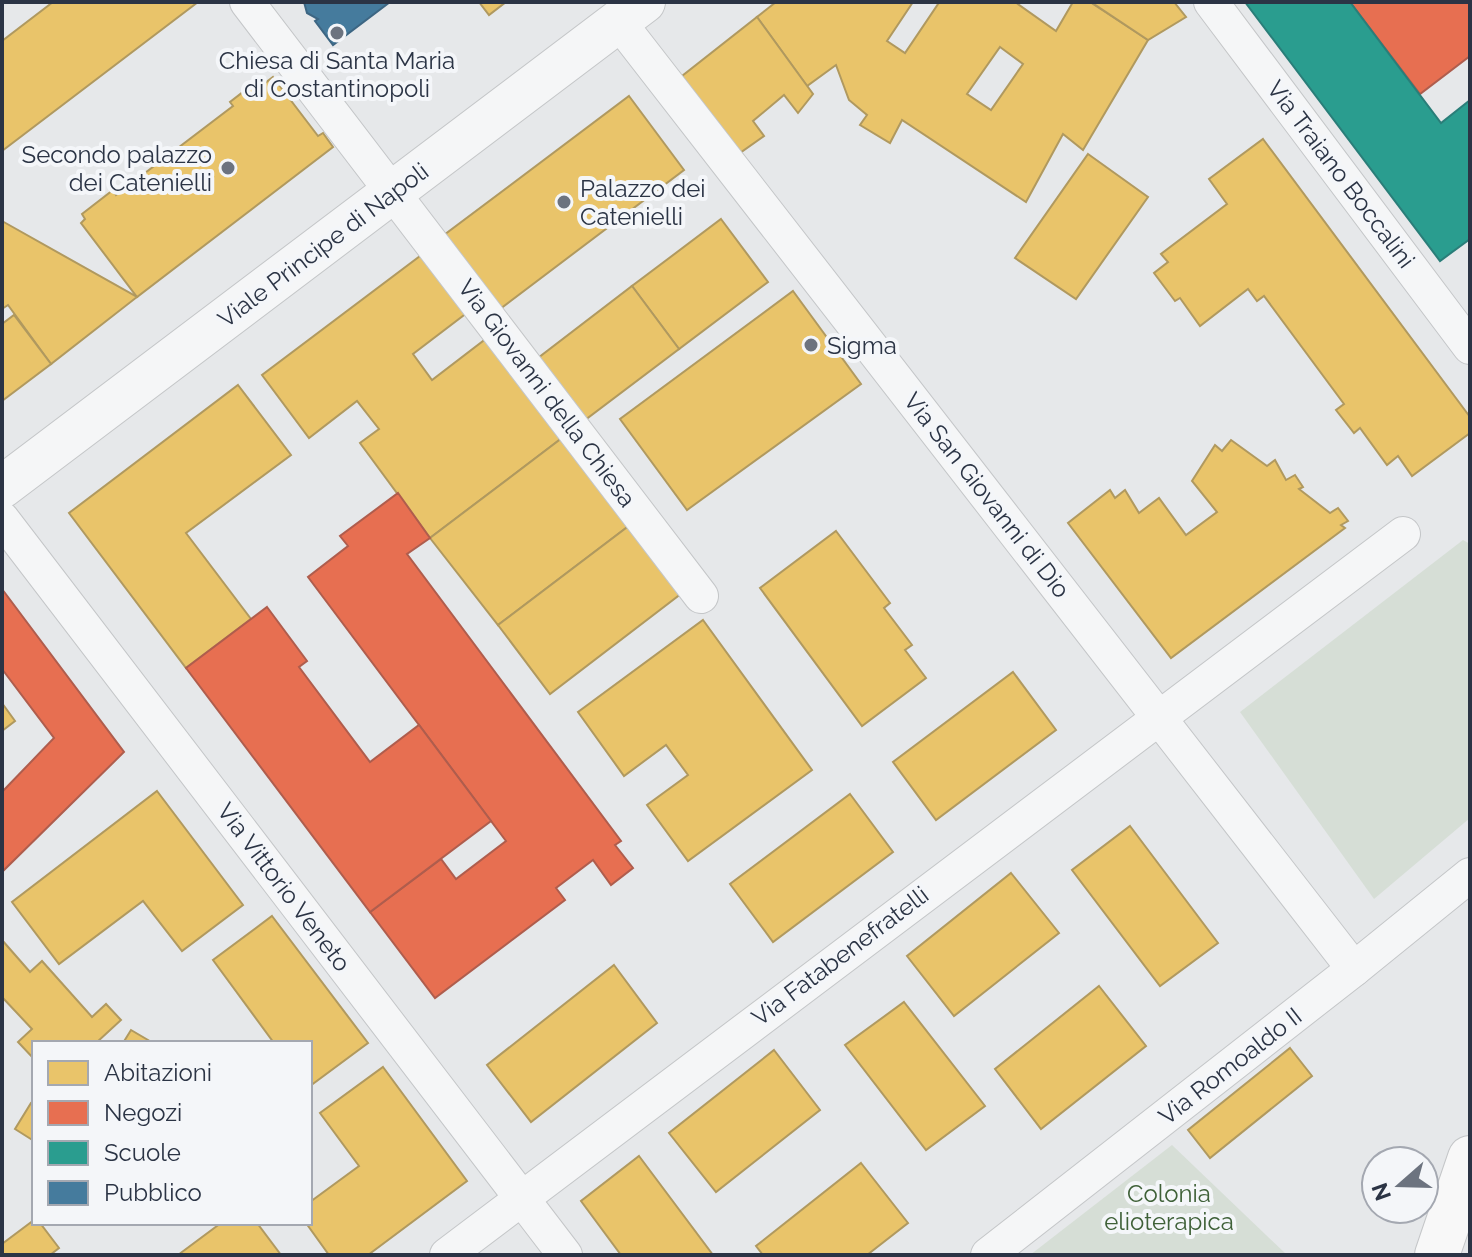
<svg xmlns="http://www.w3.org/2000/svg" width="1472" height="1257" viewBox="0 0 1472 1257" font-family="Raleway,sans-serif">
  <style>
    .green { fill: #d6ded6 }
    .homes { fill: #e9c46a; stroke: #b0995f; stroke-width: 2; fill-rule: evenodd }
    .shops { fill: #e76f51; stroke: #af5d4d; stroke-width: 2 }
    .schools { fill: #2a9d8f; stroke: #2a7e79; stroke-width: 2 }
    .public { fill: #457b9d; stroke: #3d6683; stroke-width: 2 }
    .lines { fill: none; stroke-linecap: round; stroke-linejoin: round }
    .minor-casing { stroke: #c4c6c8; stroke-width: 36 }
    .tertiary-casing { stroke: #c4c6c8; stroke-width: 44 }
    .secondary-casing { stroke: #c4c6c8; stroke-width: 46 }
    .minor { stroke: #f5f6f7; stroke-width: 34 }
    .tertiary { stroke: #f5f6f7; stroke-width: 42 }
    .secondary { stroke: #f8f8f8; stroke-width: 44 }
    .poi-dot { fill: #6c737f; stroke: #f4f6f9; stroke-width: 3 }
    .labels { text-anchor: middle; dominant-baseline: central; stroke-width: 8; stroke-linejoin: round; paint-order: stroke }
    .poi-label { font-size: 24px; fill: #2b3445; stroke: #f4f6f9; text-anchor: start }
    .street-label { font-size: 24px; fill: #2b3445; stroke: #f4f6f9 }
    .park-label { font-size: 24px; fill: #3f6138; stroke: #f4f6f9 }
  </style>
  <rect width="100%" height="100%" fill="#e6e8ea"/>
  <g class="green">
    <path d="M1463 540 1470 544V818L1374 899 1240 712Z"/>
    <path d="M1172 1145 1287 1255H1030Z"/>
  </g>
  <g class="homes">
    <path d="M53 2H198L2 151V41Z"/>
    <path d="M479 2H506L489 15Z"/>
    <path d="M776 2H913L887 41 905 53 938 4 936 2H1015L1056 31 1073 2H1090L1148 40 1083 150 1063 134 1026 202 902 120 890 143 860 125 867 115 849 100 836 65 807 86 757 17ZM1000 47 1023 64 991 110 967 94Z"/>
    <path d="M1091 2H1174L1186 17 1148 40Z"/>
    <path d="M757 17 813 94 798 113 784 95 753 121 764 136 737 155 682 76Z"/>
    <path d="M273 77 318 136 323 133 333 147 137 297 81 223 85 219 82 214 113 190 116 195 233 106 230 102 261 78 265 83Z"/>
    <path d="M629 96 684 170 500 309 444 235Z"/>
    <path d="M1263 139 1470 417V433L1412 476 1398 456 1387 465 1360 428 1354 433 1336 410 1344 404 1264 296 1257 301 1248 289 1200 326 1180 298 1175 301 1154 273 1168 262 1161 254 1227 204 1209 179Z"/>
    <path d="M1088 154 1148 197 1076 299 1015 258Z"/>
    <path d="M721 219 768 282 679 349 632 286Z"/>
    <path d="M2 221 137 297 51 364 8 305 2 309Z"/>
    <path d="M424 253 468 312 413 354 432 380 487 338 562 438 430 538 360 443 379 429 357 401 309 438 262 375Z"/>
    <path d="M632 286 679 349 585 420 538 358Z"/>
    <path d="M793 291 861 384 687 510 620 419Z"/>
    <path d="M14 315 51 364 2 401V324Z"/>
    <path d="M238 385 291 455 186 533 251 619 186 668 69 513Z"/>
    <path d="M562 438 630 525 498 625 430 538Z"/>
    <path d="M1231 440 1267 466 1275 460 1286 480 1295 475 1303 487 1299 489 1330 513 1338 508 1348 521 1341 525 1345 528 1171 658 1068 523 1110 490 1115 498 1125 490 1139 513 1159 498 1186 535 1217 512 1192 481 1215 445 1222 451Z"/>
    <path d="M630 525 682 593 550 694 498 625Z"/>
    <path d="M836 531 890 603 884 608 912 645 905 650 926 678 862 726 760 588Z"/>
    <path d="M703 620 812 770 688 861 647 805 688 775 666 745 624 776 578 712Z"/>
    <path d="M1013 672 1056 730 936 820 893 762Z"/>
    <path d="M2 703 15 721 2 731Z"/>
    <path d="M157 791 243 905 182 951 143 901 59 964 12 902Z"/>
    <path d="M850 794 893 852 773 942 730 884Z"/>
    <path d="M1130 826 1218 943 1160 986 1072 870Z"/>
    <path d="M1011 873 1059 933 954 1016 907 956Z"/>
    <path d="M272 916 368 1043 310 1086V1043H274L213 960Z"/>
    <path d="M2 940 30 972 42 961 92 1017 106 1004 121 1020 96 1043H34V1059L18 1042 32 1029 2 997Z"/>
    <path d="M614 965 657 1023 531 1122 487 1065Z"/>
    <path d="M1099 986 1146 1046 1041 1129 995 1069Z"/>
    <path d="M904 1002 985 1106 926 1150 845 1045Z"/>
    <path d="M131 1030 153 1043H123Z"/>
    <path d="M1290 1048 1312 1076 1210 1158 1188 1130Z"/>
    <path d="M774 1050 820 1110 716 1192 669 1133Z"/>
    <path d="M383 1067 467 1181 368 1255H329L306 1223H310V1202L359 1166 320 1113Z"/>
    <path d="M31 1103 34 1104V1141L15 1129Z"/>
    <path d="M639 1156 713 1255H621L581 1201Z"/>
    <path d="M861 1163 908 1223 867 1255H763L756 1246Z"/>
    <path d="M34 1220V1223H40L59 1248 50 1255H2V1244Z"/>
    <path d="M221 1223H257L281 1255H178Z"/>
  </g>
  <g class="shops">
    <path d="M1350 2H1470V56L1420 94Z"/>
    <path d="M398 493 430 538 407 554 621 841 615 845 633 868 611 885 593 860 556 888 565 900 435 998 370 912 441 859 456 879 506 841 308 577 348 546 340 536Z"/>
    <path d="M2 589 124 752 2 872V792L54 738 2 669Z"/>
    <path d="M267 607 307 661 299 667 370 762 419 725 491 821 370 912 186 668Z"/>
  </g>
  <path class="schools" d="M1245 2H1350L1441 123 1470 100V239L1440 261Z"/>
  <path class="public" d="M304 2H390L333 45 315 21 318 19 307 13Z"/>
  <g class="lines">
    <g class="minor-casing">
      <g id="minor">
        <path d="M247 2 701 596"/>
        <path d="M1211 2 1470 347"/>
        <path d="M618 21 1354 969"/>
        <path d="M2 519 565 1255"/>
        <path d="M447 1255 1403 534"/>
        <path d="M988 1255 1354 969 1470 875"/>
      </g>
    </g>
    <g class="tertiary-casing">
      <path id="tertiary" d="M2 487 644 2"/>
    </g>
    <g class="secondary-casing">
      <path id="secondary" d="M1437 1255 1470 1158"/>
    </g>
    <use href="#minor" class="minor"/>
    <use href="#tertiary" class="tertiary"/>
    <use href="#secondary" class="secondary"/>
  </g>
  <g class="poi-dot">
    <circle cx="337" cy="33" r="8"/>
    <circle cx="228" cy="168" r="8"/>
    <circle cx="564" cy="202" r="8"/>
    <circle cx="811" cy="345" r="8"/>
  </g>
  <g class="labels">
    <g class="poi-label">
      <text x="337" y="60" text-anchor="middle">Chiesa di Santa Maria<tspan x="337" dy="28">di Costantinopoli</tspan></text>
      <text x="212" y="154" text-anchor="end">Secondo palazzo<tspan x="212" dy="28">dei Catenielli</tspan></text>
      <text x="580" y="188">Palazzo dei<tspan x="580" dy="28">Catenielli</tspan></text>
      <text x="827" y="345">Sigma</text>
    </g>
    <g class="street-label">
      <text transform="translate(1341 174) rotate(53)">Via Traiano Boccalini</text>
      <text transform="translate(323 245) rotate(-37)">Viale Principe di Napoli</text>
      <text transform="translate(547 393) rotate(53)">Via Giovanni della Chiesa</text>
      <text transform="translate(987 495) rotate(52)">Via San Giovanni di Dio</text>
      <text transform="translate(284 887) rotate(53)">Via Vittorio Veneto</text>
      <text transform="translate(840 956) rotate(-37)">Via Fatabenefratelli</text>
      <text transform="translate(1230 1066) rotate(-38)">Via Romoaldo II</text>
    </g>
    <g class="park-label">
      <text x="1169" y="1193">Colonia<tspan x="1169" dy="28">elioterapica</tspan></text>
    </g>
  </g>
  <rect width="1472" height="1257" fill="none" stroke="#2b3445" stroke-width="8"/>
  <rect x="32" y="1041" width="280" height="184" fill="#f4f6f9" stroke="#a4a8b1" stroke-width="2"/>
  <rect x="48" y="1061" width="40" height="24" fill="#e9c46a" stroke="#a4a8b1" stroke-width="2"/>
  <text x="104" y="1081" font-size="24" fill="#2b3445">Abitazioni</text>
  <rect x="48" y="1101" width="40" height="24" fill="#e76f51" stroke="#a4a8b1" stroke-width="2"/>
  <text x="104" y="1121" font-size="24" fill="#2b3445">Negozi</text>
  <rect x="48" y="1141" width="40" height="24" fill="#2a9d8f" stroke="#a4a8b1" stroke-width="2"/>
  <text x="104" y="1161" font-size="24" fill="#2b3445">Scuole</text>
  <rect x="48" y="1181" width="40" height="24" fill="#457b9d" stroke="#a4a8b1" stroke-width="2"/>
  <text x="104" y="1201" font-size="24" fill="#2b3445">Pubblico</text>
  <g transform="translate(1400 1185) rotate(250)"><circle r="38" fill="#f4f6f9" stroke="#a4a8b1" stroke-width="2"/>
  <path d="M0-6L14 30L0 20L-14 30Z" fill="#6c737f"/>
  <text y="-12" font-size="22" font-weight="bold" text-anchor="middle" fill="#2b3445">N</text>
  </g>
</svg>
